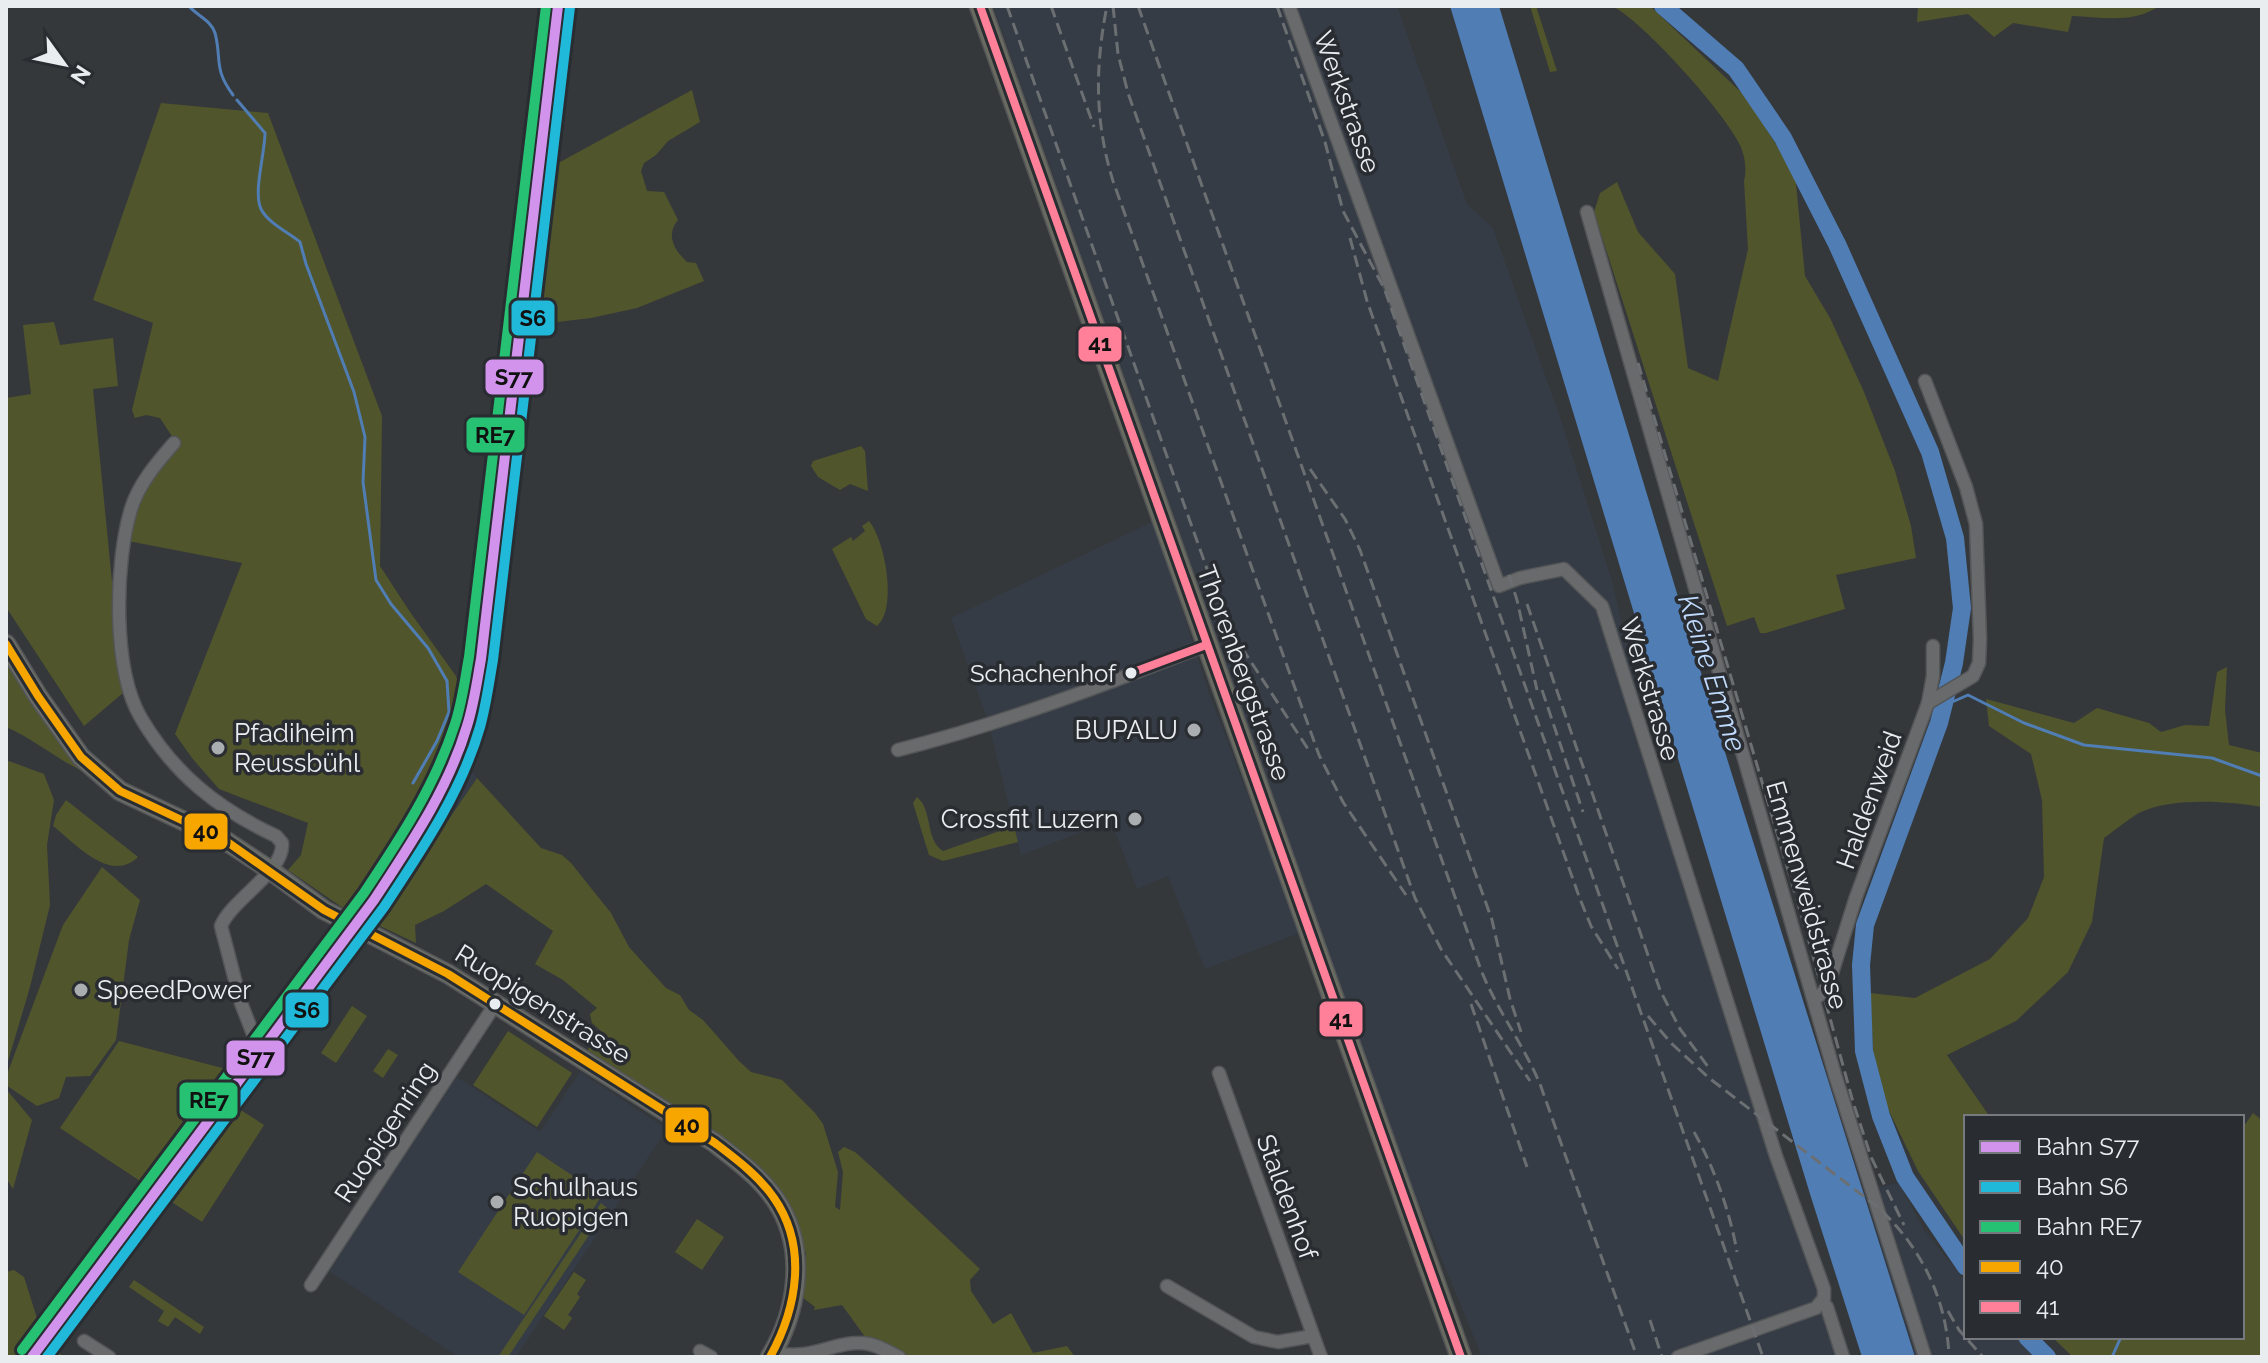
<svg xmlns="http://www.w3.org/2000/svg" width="2268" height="1363" viewBox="0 0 2268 1363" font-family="Raleway,sans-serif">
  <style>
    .built { fill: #353c46 }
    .green { fill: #50552c }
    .water { fill: #4f7db4 }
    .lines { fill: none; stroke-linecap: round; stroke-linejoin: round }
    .stream { stroke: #4f7db4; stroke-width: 3 }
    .river { stroke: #4f7db4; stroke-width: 18 }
    .street-casing { stroke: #535557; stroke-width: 15 }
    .secondary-casing { stroke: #535557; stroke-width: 21 }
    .primary-casing { stroke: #535557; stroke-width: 23 }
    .street { stroke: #686a6c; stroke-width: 12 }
    .secondary { stroke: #696b67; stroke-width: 18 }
    .primary { stroke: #696b60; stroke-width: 20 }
    .rail { stroke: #6c6f72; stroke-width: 3; stroke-dasharray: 12 6; stroke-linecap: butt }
    .bus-1-casing { stroke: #292d32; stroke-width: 14 }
    .bus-2-casing { stroke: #292d32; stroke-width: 14 }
    .bus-1 { stroke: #f7a600; stroke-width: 8 }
    .bus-2 { stroke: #ff8098; stroke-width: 8 }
    .rail-1-casing { stroke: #292d32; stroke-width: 16 }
    .rail-2-casing { stroke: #292d32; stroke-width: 16 }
    .rail-3-casing { stroke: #292d32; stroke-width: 16 }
    .rail-1 { stroke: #d193ec; stroke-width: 10 }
    .rail-2 { stroke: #20b9da; stroke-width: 10 }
    .rail-3 { stroke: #26c172; stroke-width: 10 }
    .bus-dot { fill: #eaedf0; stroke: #292d32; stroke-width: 3 }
    .poi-dot { fill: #abaeb1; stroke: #292d32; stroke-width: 3 }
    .labels { text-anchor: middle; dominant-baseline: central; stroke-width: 7; stroke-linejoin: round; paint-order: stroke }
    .bus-label { font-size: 24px; fill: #eaedf0; stroke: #292d32; text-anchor: end }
    .street-label { font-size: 26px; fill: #eaedf0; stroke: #292d32 }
    .poi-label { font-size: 26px; fill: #eaedf0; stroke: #292d32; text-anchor: start }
    .water-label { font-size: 28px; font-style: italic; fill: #c0dbfd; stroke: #292d32 }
    .line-badge { stroke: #292d32; stroke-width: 3 }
    .pale-badge-label { font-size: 22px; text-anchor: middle; font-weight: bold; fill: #111 }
  </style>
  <rect width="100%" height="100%" fill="#35383b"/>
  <g class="built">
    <path d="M547 6H570L489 678 468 765 477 778 421 860 398 840 453 741 464 701 501 427Z"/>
    <path d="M993 6H1397L1467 204 1493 228 1561 420 1612 581 1641 706 1767 1114 1852 1357H1482L1410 1181Z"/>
    <path d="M1154 521 1208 690 1300 933 1205 969 1168 876 1137 889 1111 821 1021 855 988 721 951 618Z"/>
    <path d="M580 1072 667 1129 516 1357H459L329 1271 457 1077 540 1132Z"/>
    <path d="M1899 1183 1924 1230 1966 1282V1337H2016L2034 1357H1915L1863 1190Z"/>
  </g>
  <g class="green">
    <path d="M1530 6H1536L1557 71 1550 72Z"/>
    <path d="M1612 6H1650L1745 96 1795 174 1805 276 1830 318 1864 392 1895 471 1911 526 1916 558 1836 575 1845 609 1766 633H1760L1754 617 1727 626 1594 212 1600 193 1617 182 1638 232 1675 274 1688 368 1718 381 1748 249 1744 181C1747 170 1745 156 1740 145 1726 114 1642 20 1612 6Z"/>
    <path d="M1918 6H2159C2134 24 2100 17 2072 16L2068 32 2013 23 1994 37 1968 14 1917 22Z"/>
    <path d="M692 90 700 122 668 141 656 155 644 163 641 171 647 191 664 192 678 220C666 234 673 249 687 262L696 263 704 281 637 308 591 318 532 325 551 167Z"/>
    <path d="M161 103 268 113 382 416 380 566 410 612 456 676 464 701 453 741 398 841 421 860 477 778 541 848 562 855 571 863 611 913 629 947 666 988 680 995 689 1010 703 1020 739 1061 751 1072 782 1080 815 1113 823 1124 838 1172 835 1207 840 1210 843 1172 838 1152 844 1147 855 1152 874 1169 980 1269 970 1280 971 1291 993 1324 1011 1313 1033 1353 1067 1346 1075 1357H906L868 1341 842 1305 814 1310 815 1307 802 1297 806 1253 792 1212 620 1073 587 1051 601 1031 592 1023 590 1014 597 1008 563 980 535 964 553 931 486 884 444 911 415 925 416 943 346 910 288 870 301 855 308 823 219 789 192 758 175 734 242 563 128 541C133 502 154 475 177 444L160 418 146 415 135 418 132 410 153 323 93 300Z"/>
    <path d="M54 322 60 345 113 338 118 386 93 389 123 693 84 726 6 607V398L31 394 23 325Z"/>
    <path d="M861 446 865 451 868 491 850 484 840 490 818 477 811 466 813 461Z"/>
    <path d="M869 521C885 540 898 609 877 626L866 619 832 549 851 537 853 541 865 531 862 526Z"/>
    <path d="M6 657 81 768 80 770C54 757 32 738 6 727Z"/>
    <path d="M2227 667 2225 710 2229 745 2262 753V807C2229 801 2170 797 2139 813 2127 820 2115 830 2104 838L2092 922 2068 972 2016 1021 1947 1055 1990 1117H1966V1242L1918 1171 1875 1082 1870 993 1915 998 1990 959 2028 918 2044 877 2042 800 2031 754 1989 726 1986 699 2074 723 2097 708 2149 723 2161 732 2185 725 2209 726 2217 672Z"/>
    <path d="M6 760 44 774 54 800 47 845 50 905 30 987 6 1068Z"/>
    <path d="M917 797C933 810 925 840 943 851L1014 826 1018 842 943 861 929 855 913 803Z"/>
    <path d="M66 800 138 857C110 884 75 843 53 826L56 815Z"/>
    <path d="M102 867 140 900 129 940 116 1040 90 1076 66 1077 59 1098 37 1106 6 1085V1077L63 925Z"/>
    <path d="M352 1006 367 1016 336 1063 321 1053Z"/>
    <path d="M508 1031 572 1073 537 1127 473 1085Z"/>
    <path d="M119 1041 230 1070 236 1107 264 1125 202 1222 60 1128Z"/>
    <path d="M388 1049 398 1055 383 1078 373 1071Z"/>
    <path d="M6 1089 32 1120 13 1189 6 1178Z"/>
    <path d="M2253 1113 2262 1120V1357H2073L2052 1337H2242V1129Z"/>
    <path d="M537 1152 602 1195 524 1315 458 1272Z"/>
    <path d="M601 1203 607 1208 508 1357H498Z"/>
    <path d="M697 1219 724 1237 702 1270 675 1252Z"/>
    <path d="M14 1270 24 1277 42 1334 63 1357H6V1272Z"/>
    <path d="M574 1272 586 1280 577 1294 580 1297 568 1315 572 1318 564 1330 544 1316Z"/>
    <path d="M134 1280 204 1327 200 1334 175 1317 168 1327 158 1321 164 1311 129 1287Z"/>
  </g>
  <path class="water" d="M1450 6H1499L1729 765 1915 1357H1862L1810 1194Z"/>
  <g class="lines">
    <g class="stream">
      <path d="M189 6C196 15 211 20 215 33 222 59 213 68 233 95"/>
      <path d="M237 100 265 133C265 153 253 192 261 209 268 223 289 233 300 242L306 264 354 392 365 437 363 482 376 580 391 604 428 648 447 681 449 712 437 741 413 783"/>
      <path d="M1943 706 1968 695 2024 723 2084 745 2212 758 2262 776"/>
      <path d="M2112 1357 2121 1337"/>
    </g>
    <g class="river">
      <path d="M1663 6 1736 69 1783 138 1837 244 1930 452 1955 538 1962 608 1954 663 1939 723 1865 925 1861 965 1864 1051 1881 1116 1905 1177 1966 1267"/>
      <path d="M2027 1337 2047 1357"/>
    </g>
    <g class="street-casing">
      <g id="street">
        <path d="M1289 6 1499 586 1520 578 1564 569 1602 606 1776 1156 1824 1289V1298L1816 1308 1678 1357"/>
        <path d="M1587 212 1835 1075 1925 1357"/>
        <path d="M1925 381 1966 487 1976 524 1980 639 1979 663 1973 676 1928 703"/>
        <path d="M174 443C157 463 139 483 131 509 115 562 112 669 141 718 174 774 218 809 276 836L282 843C285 871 232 899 221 926L241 1003 255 1039"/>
        <path d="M898 750C1004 723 1105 685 1206 645"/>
        <path d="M1815 999 1827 989 1856 897 1928 703 1933 676V646"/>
        <path d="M1219 1073 1321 1357"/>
        <path d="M311 1285 496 1003"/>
        <path d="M1167 1286 1254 1337 1278 1342 1313 1336"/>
        <path d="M1822 1301 1827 1307 1843 1357"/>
        <path d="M84 1341 109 1357"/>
        <path d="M700 1351 711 1357"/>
        <path d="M773 1352C812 1363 836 1338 869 1344 880 1346 890 1353 899 1357"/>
      </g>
    </g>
    <g class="secondary-casing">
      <path id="secondary" d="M6 644 38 696 81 757 120 791 226 841 270 870 324 910 448 974 715 1143C739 1162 766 1181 781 1209 806 1255 797 1313 770 1357"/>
    </g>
    <g class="primary-casing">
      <path id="primary" d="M980 6 1461 1357"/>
    </g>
    <use href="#street" class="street"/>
    <use href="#secondary" class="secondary"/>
    <use href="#primary" class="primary"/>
    <g class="rail">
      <path d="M1007 6 1218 600 1236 639 1310 752"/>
      <path d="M1051 6 1094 127"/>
      <path d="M1113 6 1118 54 1128 93 1415 898 1441 949 1530 1081"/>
      <path d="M1138 6 1481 970C1497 1010 1523 1044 1540 1084L1637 1357"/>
      <path d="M1277 6 1325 142 1343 211 1384 288 1763 1357"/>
      <path d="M1106 11C1095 69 1095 123 1113 181L1319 755 1343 802 1406 895"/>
      <path d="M1350 238 1367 301 1580 899 1591 926 1618 969"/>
      <path d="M1638 363 1807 934 1853 1102 1871 1157 1904 1225"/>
      <path d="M1310 469 1345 519 1360 550 1492 920 1510 999 1521 1032"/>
      <path d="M1509 575 1517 600 1537 690"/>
      <path d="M1527 604 1660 990 1680 1029 1709 1068"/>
      <path d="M1542 690 1583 812"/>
      <path d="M1471 1004 1527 1167"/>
      <path d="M1648 1016 1671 1043 1709 1078 1875 1205C1919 1243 1947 1298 1949 1357"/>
      <path d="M1694 1132C1714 1167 1730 1212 1737 1252"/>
      <path d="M1948 1311 1959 1330 1983 1357"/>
      <path d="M1650 1320 1662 1357"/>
    </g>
    <g class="bus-1-casing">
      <path id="bus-1" d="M6 644 38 696 81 757 120 791 226 841 324 910 448 974 715 1143C736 1159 759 1176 774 1198 808 1247 797 1308 770 1357"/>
    </g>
    <g class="bus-2-casing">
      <g id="bus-2">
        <path d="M980 6 1461 1357"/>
        <path d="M1131 673 1206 645"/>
      </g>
    </g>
    <use href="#bus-1" class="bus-1"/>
    <use href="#bus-2" class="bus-2"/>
    <g class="rail-1-casing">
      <path id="rail-1" d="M32 1357 374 900C410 845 448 790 467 726 474 704 477 681 481 659L558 6"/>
    </g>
    <g class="rail-2-casing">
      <path id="rail-2" d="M47 1357 384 907C421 851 461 793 480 727 486 706 489 683 493 660L570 7"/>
    </g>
    <g class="rail-3-casing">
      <path id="rail-3" d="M22 1350 364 893C400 839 435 786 455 724 462 703 465 679 469 657L546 6"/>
    </g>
    <use href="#rail-1" class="rail-1"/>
    <use href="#rail-2" class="rail-2"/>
    <use href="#rail-3" class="rail-3"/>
  </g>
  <g class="bus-dot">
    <circle cx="1131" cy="673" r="7"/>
    <circle cx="495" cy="1004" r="7"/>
  </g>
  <g class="poi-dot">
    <circle cx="1194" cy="730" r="8"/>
    <circle cx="218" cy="748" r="8"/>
    <circle cx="1135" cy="819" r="8"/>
    <circle cx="81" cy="990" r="8"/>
    <circle cx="497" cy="1202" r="8"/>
  </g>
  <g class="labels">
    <g class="bus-label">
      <text x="1116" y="673">Schachenhof</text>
    </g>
    <g class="street-label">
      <text transform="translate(1347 102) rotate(70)">Werkstrasse</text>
      <text transform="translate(1244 673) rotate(70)">Thorenbergstrasse</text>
      <text transform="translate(1650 689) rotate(73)">Werkstrasse</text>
      <text transform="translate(1869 800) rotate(-70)">Haldenweid</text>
      <text transform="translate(1807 895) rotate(74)">Emmenweidstrasse</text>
      <text transform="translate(543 1004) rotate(32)">Ruopigenstrasse</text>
      <text transform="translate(385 1132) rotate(-57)">Ruopigenring</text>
      <text transform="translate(1287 1197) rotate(70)">Staldenhof</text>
    </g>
    <g class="poi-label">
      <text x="1178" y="730" text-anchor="end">BUPALU</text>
      <text x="234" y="733">Pfadiheim<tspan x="234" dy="30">Reussbühl</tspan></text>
      <text x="1119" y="819" text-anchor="end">Crossfit Luzern</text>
      <text x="97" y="990">SpeedPower</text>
      <text x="513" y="1187">Schulhaus<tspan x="513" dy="30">Ruopigen</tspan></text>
    </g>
    <g class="water-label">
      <text transform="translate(1712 673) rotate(72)">Kleine Emme</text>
    </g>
  </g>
  <g class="line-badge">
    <rect x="510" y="299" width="46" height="38" rx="8" fill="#20b9da"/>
    <rect x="1077" y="325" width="46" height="38" rx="8" fill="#ff8098"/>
    <rect x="484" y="358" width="61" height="38" rx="8" fill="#d193ec"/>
    <rect x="465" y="416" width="61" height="38" rx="8" fill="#26c172"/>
    <rect x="183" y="812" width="46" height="39" rx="8" fill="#f7a600"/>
    <rect x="284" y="991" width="46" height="38" rx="8" fill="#20b9da"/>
    <rect x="1318" y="1000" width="46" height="38" rx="8" fill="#ff8098"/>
    <rect x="225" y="1039" width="61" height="38" rx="8" fill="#d193ec"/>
    <rect x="178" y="1081" width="61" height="39" rx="8" fill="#26c172"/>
    <rect x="664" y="1106" width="46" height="38" rx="8" fill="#f7a600"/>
  </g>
  <g class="pale-badge-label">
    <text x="533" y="326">S6</text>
    <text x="1100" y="351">41</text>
    <text x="514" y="385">S77</text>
    <text x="495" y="443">RE7</text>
    <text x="206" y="839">40</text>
    <text x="307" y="1018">S6</text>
    <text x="1341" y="1027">41</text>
    <text x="256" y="1065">S77</text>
    <text x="209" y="1108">RE7</text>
    <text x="687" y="1133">40</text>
  </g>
  <rect width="2268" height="1363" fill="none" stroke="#eaedf0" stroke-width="16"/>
  <rect x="1964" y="1115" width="280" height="224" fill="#292d32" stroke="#767a7e" stroke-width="2"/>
  <rect x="1980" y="1141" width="40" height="12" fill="#d193ec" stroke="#767a7e" stroke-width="2"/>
  <text x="2036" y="1155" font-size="24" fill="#eaedf0">Bahn S77</text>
  <rect x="1980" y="1181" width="40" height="12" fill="#20b9da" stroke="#767a7e" stroke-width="2"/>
  <text x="2036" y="1195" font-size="24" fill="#eaedf0">Bahn S6</text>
  <rect x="1980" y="1221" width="40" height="12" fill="#26c172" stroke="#767a7e" stroke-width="2"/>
  <text x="2036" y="1235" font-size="24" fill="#eaedf0">Bahn RE7</text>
  <rect x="1980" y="1261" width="40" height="12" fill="#f7a600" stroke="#767a7e" stroke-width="2"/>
  <text x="2036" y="1275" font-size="24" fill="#eaedf0">40</text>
  <rect x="1980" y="1301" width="40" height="12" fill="#ff8098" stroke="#767a7e" stroke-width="2"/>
  <text x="2036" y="1315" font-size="24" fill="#eaedf0">41</text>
  <g transform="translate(64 64) rotate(123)" stroke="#292d32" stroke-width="6" paint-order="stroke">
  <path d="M0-6L14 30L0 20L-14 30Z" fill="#eaedf0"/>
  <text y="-12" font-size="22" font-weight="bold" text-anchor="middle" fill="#eaedf0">N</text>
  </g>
</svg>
